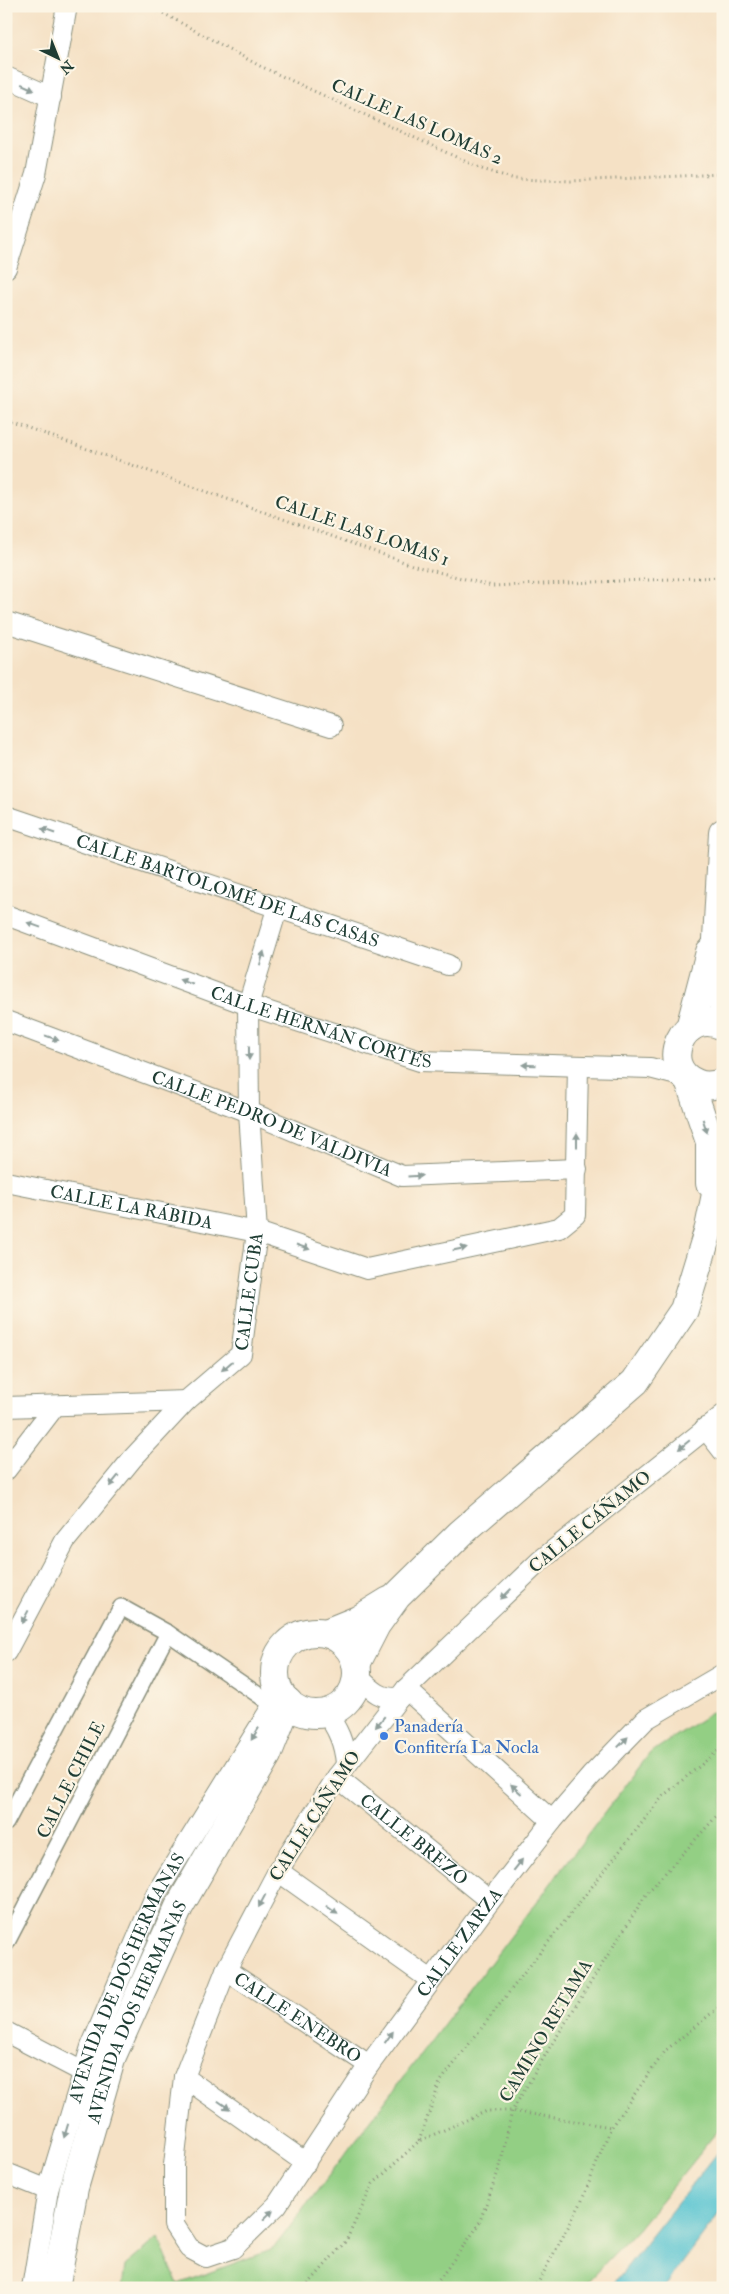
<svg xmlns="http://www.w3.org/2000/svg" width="729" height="2294" viewBox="0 0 729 2294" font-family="'IM FELL Double Pica',serif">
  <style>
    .green { fill: #93cf84; stroke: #59865c }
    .water { fill: #58c4d1; stroke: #3c8082 }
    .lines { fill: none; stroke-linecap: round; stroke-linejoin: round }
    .pedestrian-casing { stroke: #8a8f7c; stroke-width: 18 }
    .minor-casing { stroke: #8a8f7c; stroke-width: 22 }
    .secondary-casing { stroke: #8a8f7c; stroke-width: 30 }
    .path { stroke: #8a8f7c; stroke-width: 3; stroke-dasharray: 1 4; stroke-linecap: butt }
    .pedestrian { stroke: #fff; stroke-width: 15 }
    .minor { stroke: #fff; stroke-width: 20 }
    .secondary { stroke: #fff; stroke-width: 28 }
    .oneway { fill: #8f9e9a }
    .shop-dot { fill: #3f7fe0; stroke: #fcf5e5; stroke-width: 2 }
    .labels { text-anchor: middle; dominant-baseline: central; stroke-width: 4.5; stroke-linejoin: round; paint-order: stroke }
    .street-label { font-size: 18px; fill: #1f3d34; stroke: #fcf5e5 }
    .shop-label { font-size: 18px; fill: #366cbe; stroke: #fcf5e5; text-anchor: start }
  </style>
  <rect width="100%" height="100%" fill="#fcf5e5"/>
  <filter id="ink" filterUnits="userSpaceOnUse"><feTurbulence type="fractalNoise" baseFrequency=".02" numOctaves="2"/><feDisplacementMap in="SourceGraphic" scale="10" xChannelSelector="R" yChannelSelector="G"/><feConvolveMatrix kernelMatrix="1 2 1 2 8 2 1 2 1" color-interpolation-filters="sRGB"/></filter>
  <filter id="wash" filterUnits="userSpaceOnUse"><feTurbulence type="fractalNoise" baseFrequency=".0096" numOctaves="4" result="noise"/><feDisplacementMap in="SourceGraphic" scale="20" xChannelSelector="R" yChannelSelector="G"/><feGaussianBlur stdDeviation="1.12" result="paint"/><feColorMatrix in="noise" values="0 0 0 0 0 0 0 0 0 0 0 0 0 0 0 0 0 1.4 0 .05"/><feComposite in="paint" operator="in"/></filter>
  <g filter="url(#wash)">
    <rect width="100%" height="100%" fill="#f5e1c5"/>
    <path class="green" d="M723 1705V2124L637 2230 581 2288H122L125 2266 158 2238 178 2284 273 2249 650 1753Z"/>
    <path class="water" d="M723 2146V2208L664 2288H610Z"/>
  </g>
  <g filter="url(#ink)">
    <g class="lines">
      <g class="pedestrian-casing">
        <g id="pedestrian">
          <path d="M6 1823 121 1607 168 1633 273 1705"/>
          <path d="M6 1944 168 1633"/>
        </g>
      </g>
      <g class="minor-casing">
        <g id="minor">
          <path d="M6 77 51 97"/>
          <path d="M6 268 36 174 67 6"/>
          <path d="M6 622 331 726"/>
          <path id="s1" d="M6 816 448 965"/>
          <path id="s2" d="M6 915 248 1005 420 1061 650 1068 685 1077"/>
          <path id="s3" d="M6 1021 249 1112 402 1176 577 1169"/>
          <path id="s4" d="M6 1182 257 1232 367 1269 559 1228 575 1215 578 1067"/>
          <path d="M6 1407 186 1401"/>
          <path id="s5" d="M723 1415 541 1560 406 1689 337 1777 278 1871 226 1970 184 2077 174 2165V2225L189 2248 206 2257 233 2248 277 2205 369 2065 490 1901 552 1821 591 1776 646 1719 723 1674"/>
          <path d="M705 1428 723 1451"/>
          <path d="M6 1470 55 1406"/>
          <path id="s6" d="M6 1652 65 1541 132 1459 186 1401 241 1354 257 1232 249 1112 248 1005 277 909"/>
          <path d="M357 1676C371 1689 379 1699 399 1698"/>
          <path d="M406 1689 552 1821"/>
          <path d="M326 1713C338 1729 344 1743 346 1763"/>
          <path id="s7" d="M337 1777 490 1901"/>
          <path d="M278 1871 431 1980"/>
          <path id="s8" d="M226 1970 369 2065"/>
          <path d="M6 2032 83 2072"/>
          <path d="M184 2077 306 2163"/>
          <path d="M6 2173 48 2190"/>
          <path id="s9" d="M32 2288 48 2190 91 2047 156 1894 281 1692"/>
        </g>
      </g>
      <g class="secondary-casing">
        <g id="secondary">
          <path d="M723 833 717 939 720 956 723 1003"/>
          <path d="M723 1026C683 1006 656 1067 696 1083 705 1087 714 1086 723 1082"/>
          <path d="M690 1028 710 952"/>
          <path d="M689 1080 710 1142V1183"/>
          <circle cx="316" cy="1673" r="41"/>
          <path d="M326 1633 358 1620 389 1601"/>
          <path d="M356 1664 376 1625 397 1596 461 1533 635 1382 684 1310 709 1228 723 1160"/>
          <path id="s10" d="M55 2288 74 2188 112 2056 179 1907 267 1755 288 1702"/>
        </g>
      </g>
      <g class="path">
        <path d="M150 6 260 66 482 169 515 179 571 181 723 174"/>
        <path d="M6 420 415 566 492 586 723 577"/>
        <path d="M419 2141 440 2082 510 1991 663 1796 723 1747"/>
        <path d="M305 2288 346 2241 373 2184 419 2141 487 2111H512L611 2127"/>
        <path d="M433 2288 478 2226 500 2166 512 2111 550 2047 647 1893 723 1809"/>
        <path d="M533 2288 539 2281 581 2203 611 2127 666 2050 723 2004"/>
      </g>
      <use href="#pedestrian" class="pedestrian"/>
      <use href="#minor" class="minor"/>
      <use href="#secondary" class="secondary"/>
    </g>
    <defs><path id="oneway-solid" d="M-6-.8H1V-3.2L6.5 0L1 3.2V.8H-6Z" transform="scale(1.25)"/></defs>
    <g class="oneway">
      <use href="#oneway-solid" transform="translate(28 87) rotate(24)"/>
      <use href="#oneway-solid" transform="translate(48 831) rotate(-161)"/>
      <use href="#oneway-solid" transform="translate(34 925) rotate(-160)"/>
      <use href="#oneway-solid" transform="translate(262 958) rotate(-74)"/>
      <use href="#oneway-solid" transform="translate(186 982) rotate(-160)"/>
      <use href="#oneway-solid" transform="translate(52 1038) rotate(20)"/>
      <use href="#oneway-solid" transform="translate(249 1053) rotate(90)"/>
      <use href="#oneway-solid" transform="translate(529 1065) rotate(-178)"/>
      <use href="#oneway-solid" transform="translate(705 1126) rotate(72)"/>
      <use href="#oneway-solid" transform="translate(577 1140) rotate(-90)"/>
      <use href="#oneway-solid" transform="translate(415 1176) rotate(-3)"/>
      <use href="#oneway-solid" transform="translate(303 1247) rotate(19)"/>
      <use href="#oneway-solid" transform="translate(460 1249) rotate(-12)"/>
      <use href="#oneway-solid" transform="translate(227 1366) rotate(139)"/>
      <use href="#oneway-solid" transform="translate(684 1445) rotate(141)"/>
      <use href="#oneway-solid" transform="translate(114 1481) rotate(129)"/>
      <use href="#oneway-solid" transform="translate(506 1594) rotate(136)"/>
      <use href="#oneway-solid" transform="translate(25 1617) rotate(118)"/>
      <use href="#oneway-solid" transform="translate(380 1722) rotate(129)"/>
      <use href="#oneway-solid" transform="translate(255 1734) rotate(122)"/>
      <use href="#oneway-solid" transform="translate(623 1742) rotate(-46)"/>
      <use href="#oneway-solid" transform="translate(516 1789) rotate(-138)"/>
      <use href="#oneway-solid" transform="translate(518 1865) rotate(-52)"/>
      <use href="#oneway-solid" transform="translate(262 1901) rotate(118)"/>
      <use href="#oneway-solid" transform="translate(332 1910) rotate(35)"/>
      <use href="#oneway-solid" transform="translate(389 2037) rotate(-54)"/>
      <use href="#oneway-solid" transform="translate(224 2105) rotate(35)"/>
      <use href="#oneway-solid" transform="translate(66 2131) rotate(107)"/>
      <use href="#oneway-solid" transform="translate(268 2215) rotate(-44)"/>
    </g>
  </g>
  <circle class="shop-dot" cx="384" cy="1736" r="5"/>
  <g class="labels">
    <g class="street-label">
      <text transform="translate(417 122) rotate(24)">CALLE LAS LOMAS 2</text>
      <text transform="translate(362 531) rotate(19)">CALLE LAS LOMAS 1</text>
      <text stroke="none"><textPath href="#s1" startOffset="234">CALLE BARTOLOMÉ DE LAS CASAS</textPath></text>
      <text stroke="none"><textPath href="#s2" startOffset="335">CALLE HERNÁN CORTÉS</textPath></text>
      <text stroke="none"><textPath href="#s3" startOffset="285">CALLE PEDRO DE VALDIVIA</textPath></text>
      <text stroke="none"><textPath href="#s4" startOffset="128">CALLE LA RÁBIDA</textPath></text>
      <text stroke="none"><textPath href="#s6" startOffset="446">CALLE CUBA</textPath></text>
      <text transform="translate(590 1522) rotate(-39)">CALLE CÁÑAMO</text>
      <text transform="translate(71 1780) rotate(-63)">CALLE CHILE</text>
      <text transform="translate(315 1816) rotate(-57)">CALLE CÁÑAMO</text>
      <text stroke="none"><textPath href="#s7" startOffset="99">CALLE BREZO</textPath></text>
      <text stroke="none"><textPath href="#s5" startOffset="1474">CALLE ZARZA</textPath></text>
      <text stroke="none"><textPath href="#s9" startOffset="326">AVENIDA DE DOS HERMANAS</textPath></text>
      <text stroke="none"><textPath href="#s10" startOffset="289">AVENIDA DOS HERMANAS</textPath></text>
      <text stroke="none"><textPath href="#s8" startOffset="86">CALLE ENEBRO</textPath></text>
      <text transform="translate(546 2031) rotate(-59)">CAMINO RETAMA</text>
    </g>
    <g class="shop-label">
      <text x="394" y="1726">Panadería<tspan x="394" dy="21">Confitería La Nocla</tspan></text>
    </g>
  </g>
  <rect width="729" height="2294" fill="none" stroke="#fcf5e5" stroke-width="25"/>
  <g transform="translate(58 58) rotate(137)" stroke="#fcf5e5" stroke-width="4" paint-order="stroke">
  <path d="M0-4L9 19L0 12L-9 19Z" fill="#1f3d34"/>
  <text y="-8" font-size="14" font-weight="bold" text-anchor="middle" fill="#1f3d34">N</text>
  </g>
</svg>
